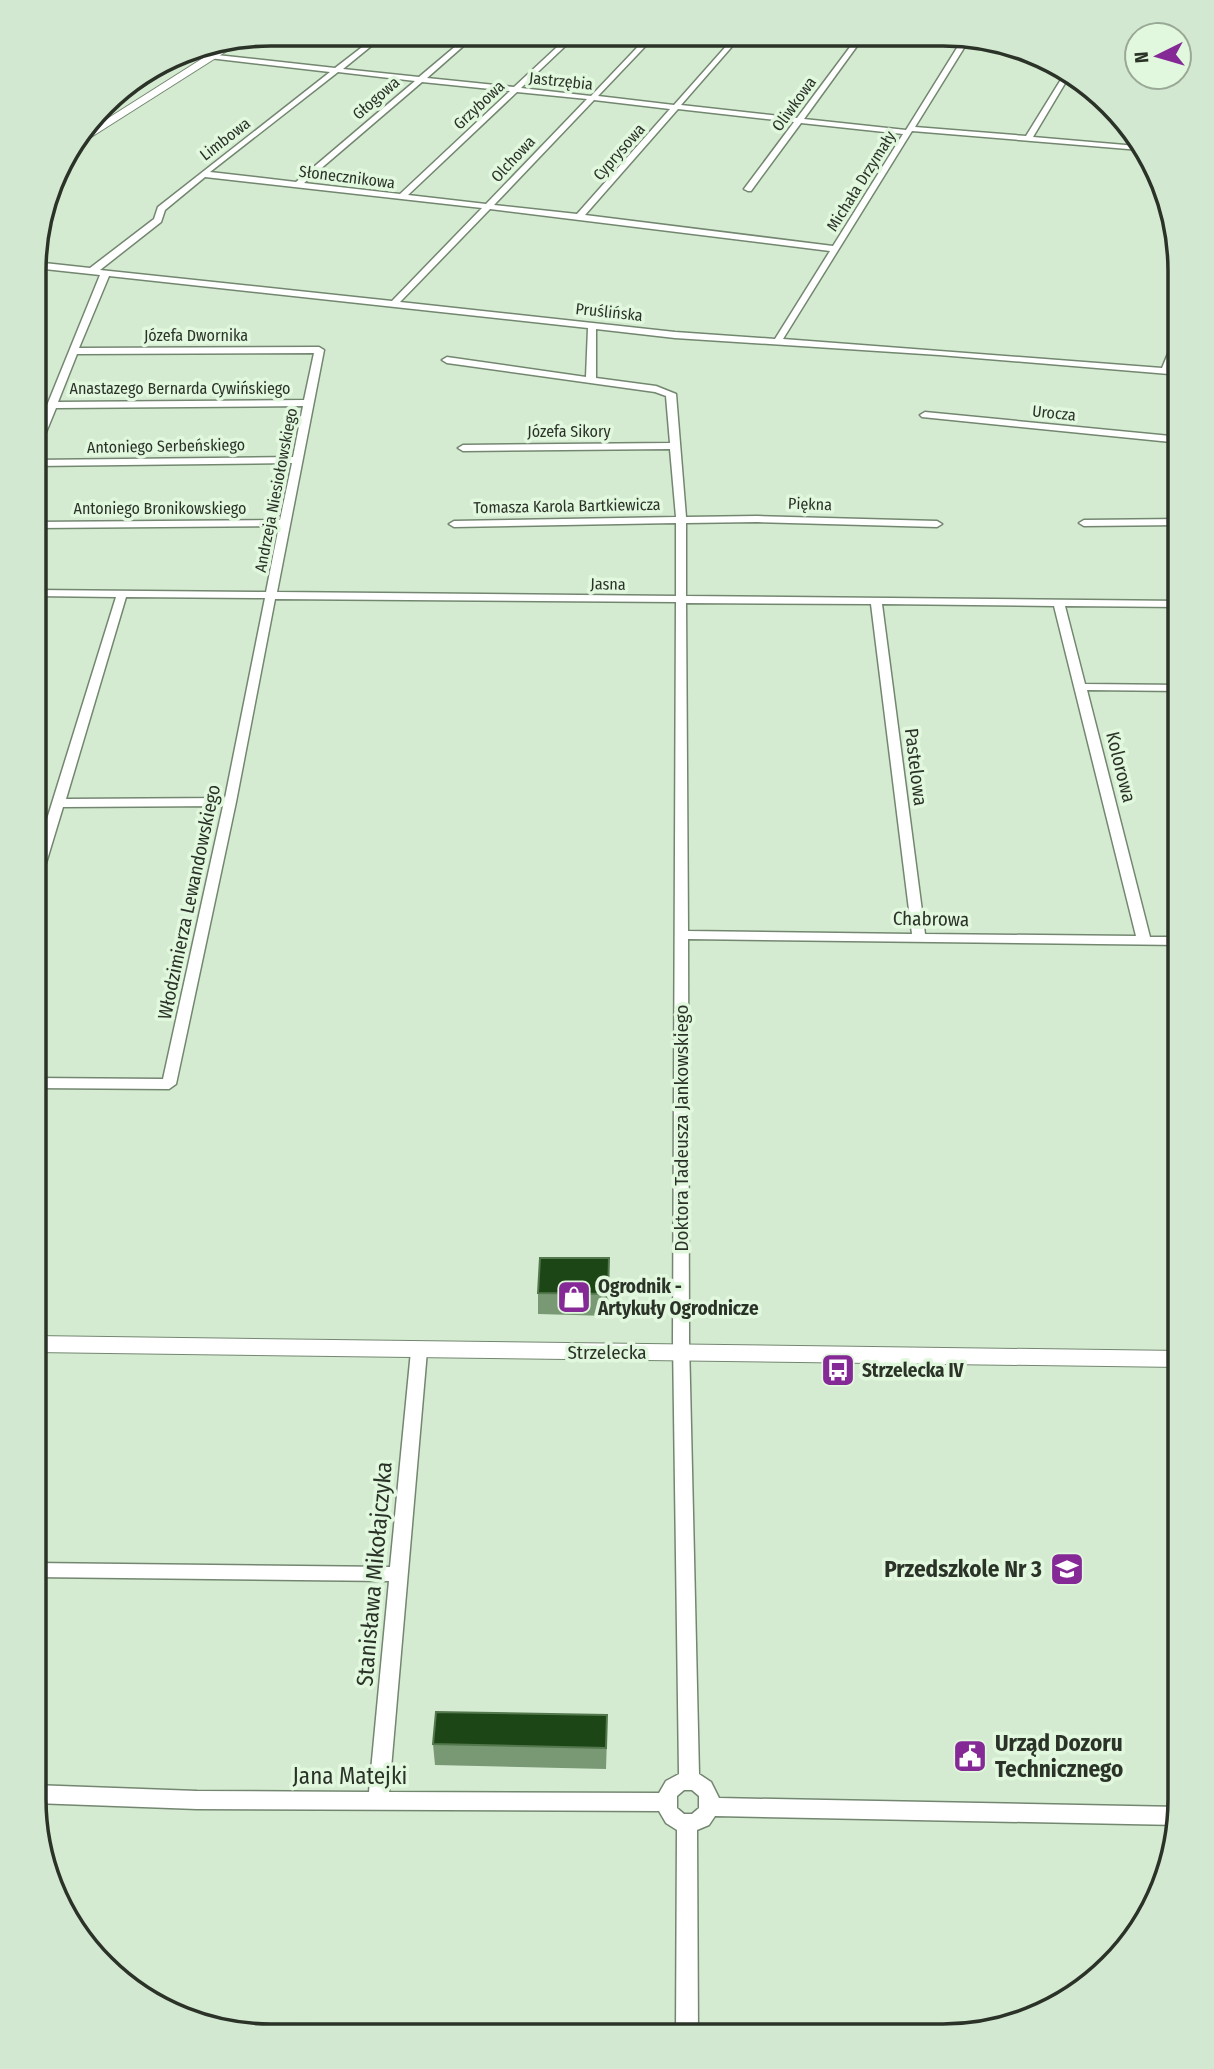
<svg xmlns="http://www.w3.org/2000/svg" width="1214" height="2069" viewBox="0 0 1214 2069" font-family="'Fira Sans Condensed',sans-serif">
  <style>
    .green { fill: #b5ddae }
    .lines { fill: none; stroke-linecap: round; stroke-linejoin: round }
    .minor-casing { stroke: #738770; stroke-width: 3 }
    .tertiary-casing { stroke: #738770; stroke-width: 2 }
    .minor { fill: #fff; fill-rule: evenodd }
    .tertiary { fill: #fff; fill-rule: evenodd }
    .wall { fill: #799874 }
    .building { fill: #1d4616; stroke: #54784e; stroke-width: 2 }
    .labels { text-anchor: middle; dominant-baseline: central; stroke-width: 7; stroke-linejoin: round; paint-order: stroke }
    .far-street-label { font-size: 16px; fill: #2b3329; stroke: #e2f8de }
    .street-label { font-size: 19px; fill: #2b3329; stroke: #e2f8de }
    .poi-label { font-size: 19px; font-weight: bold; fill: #2b3329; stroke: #e2f8de; text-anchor: start }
    .near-poi-label { font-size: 23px; font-weight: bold; fill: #2b3329; stroke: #e2f8de; text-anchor: end }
    .near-street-label { font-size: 23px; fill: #2b3329; stroke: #e2f8de }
    .rim { fill: none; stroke: #2b3329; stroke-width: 3.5 }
  </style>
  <rect width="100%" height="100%" fill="#d5ebd1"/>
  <path class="green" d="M252 2022 329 2023 338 2034H251Z"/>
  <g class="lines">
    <g class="minor-casing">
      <g id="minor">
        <path d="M379 34H386L343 69 419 77 470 34H477L427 78 514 87 571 34H578L521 88 591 96 650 34H657L598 96 674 105 736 35H742L681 105 797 118 859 35H865L804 119 906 130 965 35H972L915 127 1026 136 1065 73 1070 75 1033 137 1137 146 1140 150 912 131 783 339 1162 368 1177 332 1181 329V344L1171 368 1181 369V375L939 355 675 338 596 329V378L656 386 676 394 686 517 757 516 937 521 942 524 937 527 757 522 686 523V596L1181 601V607L1065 606 1085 684 1181 685V691L1087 690 1150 937H1181V945L688 939 689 1340 699 1774 711 1782 719 1798 1180 1807 1178 1825 715 1816 709 1825 697 1830 698 2035H676L677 1830 666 1823 659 1811 197 1809 34 1803 33 1785 197 1791 369 1792 389 1581 34 1577V1563L390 1567 411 1351 413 1347 419 1345 425 1347 427 1351 389 1792 659 1793 666 1781 679 1774 673 1340 676 602 275 599 236 802 176 1084 169 1089 34 1088V1078L163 1079 223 806 63 807 40 883 34 887V861L116 597 35 596V590L266 592 279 526 35 528V522L280 520 292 463 35 466V460L293 457 303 406 56 408 40 447 35 450V435L100 275 35 268V262L90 268 154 219 158 207 330 72 175 54 180 51 335 68ZM338 72 415 81 296 182 210 172ZM422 82 510 91 400 194 304 183ZM517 92 587 99 486 204 408 195ZM594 100 670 109 577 214 494 205ZM678 109 794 122 744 189 748 191H751L801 123 903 134 833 246 585 215ZM205 177 482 208 392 301 100 270 161 222 165 210ZM490 209 830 251 775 339 675 332 400 302ZM109 276 588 328 586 377 447 357 442 360 447 363 655 392 666 396 670 443 463 445 458 448 463 451 670 449 676 517 454 521 449 524 454 527 676 523V596L277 592 324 350 319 347 79 348ZM314 353 304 400 58 402 77 354ZM126 597 265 598 225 798 66 799ZM686 603 871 604 912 934 688 931ZM882 604 1054 606 1136 936 925 934ZM684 1790H692L699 1796V1808L692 1814H684L677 1808V1796Z"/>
        <path d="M925 412 1181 437V443L922 417 920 415Z"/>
        <path d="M1181 519V525L1084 526 1079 523 1084 520Z"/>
      </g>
    </g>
    <g class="tertiary-casing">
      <g id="tertiary">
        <path d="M242 39 241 42 77 146H72L80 136 230 41Z"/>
        <path d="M34 1336 1180 1351V1367L34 1352Z"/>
      </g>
    </g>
    <use href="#minor" class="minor"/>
    <use href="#tertiary" class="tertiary"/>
  </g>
  <g class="wall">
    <path d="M609 1258 608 1316 538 1314V1293Z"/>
    <path d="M607 1737 606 1769 435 1765 433 1744Z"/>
  </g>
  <g class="building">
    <path d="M540 1258H609L608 1294 538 1293Z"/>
    <path d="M436 1712 607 1715 606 1748 433 1744Z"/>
  </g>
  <defs>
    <g id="shop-square" transform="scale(1.75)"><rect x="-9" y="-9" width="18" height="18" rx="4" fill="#842995" stroke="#e2f8de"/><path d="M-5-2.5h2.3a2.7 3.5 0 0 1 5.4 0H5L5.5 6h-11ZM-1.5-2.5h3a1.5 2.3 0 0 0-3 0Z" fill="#fff"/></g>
    <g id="bus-square" transform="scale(1.75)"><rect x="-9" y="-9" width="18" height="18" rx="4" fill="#842995" stroke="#e2f8de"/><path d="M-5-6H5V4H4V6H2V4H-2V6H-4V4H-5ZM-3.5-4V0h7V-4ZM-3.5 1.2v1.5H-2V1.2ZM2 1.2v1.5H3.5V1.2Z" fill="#fff"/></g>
    <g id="school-square" transform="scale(1.75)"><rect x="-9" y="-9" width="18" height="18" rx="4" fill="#842995" stroke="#e2f8de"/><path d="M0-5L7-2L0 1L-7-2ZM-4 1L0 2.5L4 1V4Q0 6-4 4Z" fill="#fff"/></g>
    <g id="civic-square" transform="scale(1.75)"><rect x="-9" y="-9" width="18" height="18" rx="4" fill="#842995" stroke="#e2f8de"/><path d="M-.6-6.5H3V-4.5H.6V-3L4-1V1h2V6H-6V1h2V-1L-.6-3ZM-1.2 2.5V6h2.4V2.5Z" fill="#fff"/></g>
  </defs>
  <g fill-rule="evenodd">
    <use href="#shop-square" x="574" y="1297"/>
    <use href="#bus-square" x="838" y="1370"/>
    <use href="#school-square" x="1067" y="1569"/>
    <use href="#civic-square" x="970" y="1756"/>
  </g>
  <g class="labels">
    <g class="far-street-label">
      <text transform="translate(561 81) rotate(6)">Jastrzębia</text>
      <text transform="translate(376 98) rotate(-41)">Głogowa</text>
      <text transform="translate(794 104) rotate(-54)">Oliwkowa</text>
      <text transform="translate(479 105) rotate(-43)">Grzybowa</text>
      <text transform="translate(225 139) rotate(-38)">Limbowa</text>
      <text transform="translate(619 152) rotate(-49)">Cyprysowa</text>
      <text transform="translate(513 159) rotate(-47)">Olchowa</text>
      <text transform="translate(347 177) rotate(7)">Słonecznikowa</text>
      <text transform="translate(861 181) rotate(-58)">Michała Drzymały</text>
      <text transform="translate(609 312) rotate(6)">Pruślińska</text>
      <text x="196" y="335">Józefa Dwornika</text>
      <text x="180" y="388">Anastazego Bernarda Cywińskiego</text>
      <text transform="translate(1054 413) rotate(6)">Urocza</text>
      <text x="569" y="431">Józefa Sikory</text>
      <text transform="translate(166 446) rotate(-1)">Antoniego Serbeńskiego</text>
      <text transform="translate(276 490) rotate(-79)">Andrzeja Niesiołowskiego</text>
      <text transform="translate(810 504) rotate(2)">Piękna</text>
      <text transform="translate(567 506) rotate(-1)">Tomasza Karola Bartkiewicza</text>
      <text x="160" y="508">Antoniego Bronikowskiego</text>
      <text transform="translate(608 584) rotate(1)">Jasna</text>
    </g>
    <g class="street-label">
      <text transform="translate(916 767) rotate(83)">Pastelowa</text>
      <text transform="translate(1121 767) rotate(76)">Kolorowa</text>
      <text transform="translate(189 902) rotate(-78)">Włodzimierza Lewandowskiego</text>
      <text transform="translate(931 919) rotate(1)">Chabrowa</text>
      <text transform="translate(681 1128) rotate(-90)">Doktora Tadeusza Jankowskiego</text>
      <text x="607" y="1352">Strzelecka</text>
    </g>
    <g class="poi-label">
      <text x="598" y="1286">Ogrodnik -<tspan x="598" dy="22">Artykuły Ogrodnicze</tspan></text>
      <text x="862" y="1370">Strzelecka IV</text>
    </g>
    <g class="near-poi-label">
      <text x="1042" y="1569">Przedszkole Nr 3</text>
      <text x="995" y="1743" text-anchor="start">Urząd Dozoru<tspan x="995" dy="26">Technicznego</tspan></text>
    </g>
    <g class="near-street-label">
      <text transform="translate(374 1574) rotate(-85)">Stanisława Mikołajczyka</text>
      <text x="350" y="1776">Jana Matejki</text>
    </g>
  </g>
  <path d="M0 0H1214V2069H0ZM271 46H943A225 225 0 0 1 1168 271V1799A225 225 0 0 1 943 2024H271A225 225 0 0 1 46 1799V271A225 225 0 0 1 271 46Z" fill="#d3e8d0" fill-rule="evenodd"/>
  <path class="rim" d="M271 46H943A225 225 0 0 1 1168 271V1799A225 225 0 0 1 943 2024H271A225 225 0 0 1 46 1799V271A225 225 0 0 1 271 46Z"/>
  <g transform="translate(1158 56) rotate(265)"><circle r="33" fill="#e2f8de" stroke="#99a996" stroke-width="2"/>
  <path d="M0-5L12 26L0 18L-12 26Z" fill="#842995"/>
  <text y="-10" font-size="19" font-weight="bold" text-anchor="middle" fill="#2b3329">N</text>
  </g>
</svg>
